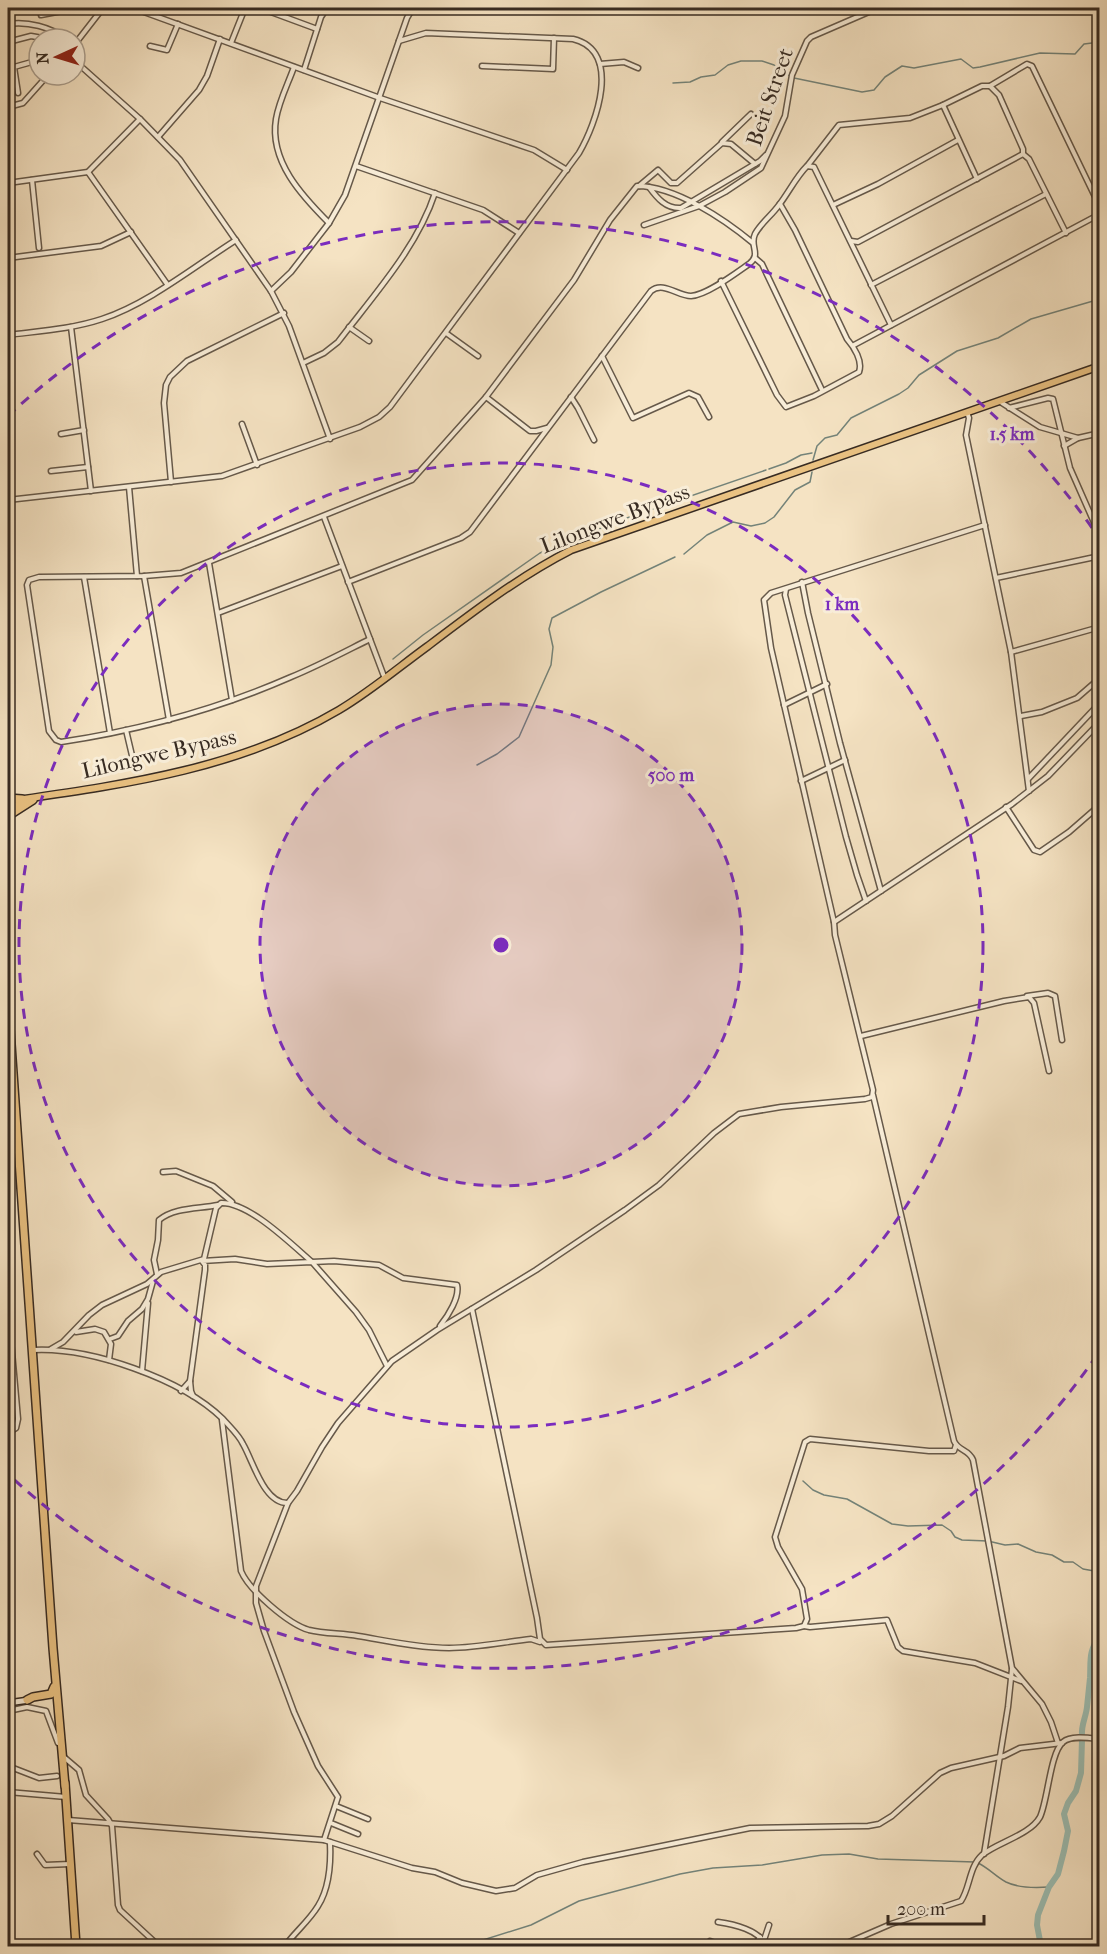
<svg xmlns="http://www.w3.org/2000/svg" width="1107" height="1954" viewBox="0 0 1107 1954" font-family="'IM FELL French Canon',serif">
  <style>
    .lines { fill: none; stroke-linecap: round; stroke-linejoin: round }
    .stream { stroke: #748379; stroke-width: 1.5 }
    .river { stroke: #9cbeb3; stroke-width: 6 }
    .minor-casing { stroke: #66594a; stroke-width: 7 }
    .secondary-casing { stroke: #372b22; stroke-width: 8 }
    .primary-casing { stroke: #372b22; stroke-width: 9 }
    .trunk-casing { stroke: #372b22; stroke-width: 10 }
    .minor { stroke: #f8edd8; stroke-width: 4 }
    .secondary { stroke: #f8edd8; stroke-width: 5 }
    .primary { stroke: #eac282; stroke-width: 6 }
    .trunk { stroke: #eac282; stroke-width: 7 }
    .ring { fill: none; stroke: #7b2cbf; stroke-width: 3; stroke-dasharray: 10 8 }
    .labels { text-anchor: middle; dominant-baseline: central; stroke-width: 6; stroke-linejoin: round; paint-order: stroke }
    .street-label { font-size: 22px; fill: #372b22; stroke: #f8edd8 }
    .centre { fill: #7b2cbf; stroke: #f8edd8; stroke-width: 3 }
    .ring-label { font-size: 18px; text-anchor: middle; font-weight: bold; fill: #7b2cbf; stroke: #f8edd8; stroke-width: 6; stroke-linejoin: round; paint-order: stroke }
  </style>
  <rect width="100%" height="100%" fill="#f5e3c3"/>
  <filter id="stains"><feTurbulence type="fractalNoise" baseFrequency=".00333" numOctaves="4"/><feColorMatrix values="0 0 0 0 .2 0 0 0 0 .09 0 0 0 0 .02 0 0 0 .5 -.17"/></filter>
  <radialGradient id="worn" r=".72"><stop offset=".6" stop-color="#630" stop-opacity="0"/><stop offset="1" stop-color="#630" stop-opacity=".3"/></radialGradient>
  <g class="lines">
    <g class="stream">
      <path d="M794 78 862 92 874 90 885 77 902 66 914 68 961 59 973 68 980 67 1040 53 1075 54 1084 44 1100 42"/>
      <path d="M673 83 690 82 701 77 715 75 728 65 741 61H762L774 65 791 77"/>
      <path d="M813 460 817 446 825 438 837 435 851 418 899 394 908 388 919 375 957 351 998 338 1031 319 1100 299"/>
      <path d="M769 469 786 463 801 455 812 453"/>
      <path d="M684 554 707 535 733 522 751 526 765 523 774 517 795 490 810 482 812 472"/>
      <path d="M393 659 423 635 540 553 621 520 766 470"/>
      <path d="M477 765 497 754 519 737 551 665 553 647 549 629 552 618 601 592 675 557"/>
      <path d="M803 1481 813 1490 824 1495 847 1499 892 1524 908 1526 942 1525 951 1531 955 1537 962 1540 988 1541 1005 1545 1018 1544 1036 1552 1052 1555 1064 1562H1073L1083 1569 1100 1572"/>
      <path d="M978 1863C990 1869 995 1876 1006 1882 1018 1888 1035 1888 1049 1887"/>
      <path d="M464 1946 531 1925 579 1901 680 1874 713 1868 762 1865 822 1855 849 1854 878 1859 975 1862"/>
    </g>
    <g class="river">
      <path d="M1082 1735C1081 1725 1086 1717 1087 1707 1088 1697 1089 1687 1090 1678 1091 1661 1088 1651 1100 1636"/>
      <path d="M1041 1946 1037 1925 1038 1915 1049 1887 1058 1874 1064 1851 1068 1831 1064 1814 1068 1803 1076 1791 1081 1773 1082 1740"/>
    </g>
    <g class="minor-casing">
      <g id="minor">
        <path d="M133 8 380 98 534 150 567 170"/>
        <path d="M271 12 317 29"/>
        <path d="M41 15 78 8"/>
        <path d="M8 24C28 21 50 27 67 39"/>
        <path d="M54 39 56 37 60 39"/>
        <path d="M8 42 31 36 48 39"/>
        <path d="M231 43 245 8"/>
        <path d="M75 44 103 8"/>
        <path d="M150 46 167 50 178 24"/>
        <path d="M75 61 140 119 180 160 271 291 289 326 330 439"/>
        <path d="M600 64 624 62 638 68"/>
        <path d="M482 66 553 69 554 38"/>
        <path d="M294 67C288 84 279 101 276 119 269 161 302 196 329 223"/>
        <path d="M304 70 321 17 327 8"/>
        <path d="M990 86 1027 64 1032 66 1100 207"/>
        <path d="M18 93 14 67 39 60"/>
        <path d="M943 105 977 179"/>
        <path d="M8 107 23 103 48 75"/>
        <path d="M158 137 199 90 207 76 220 39"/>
        <path d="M722 142 751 114"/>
        <path d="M808 165 839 125 910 118 943 105 982 86H990L999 95 1023 149V154L1029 159 1066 233"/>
        <path d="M356 166 483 210 519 233"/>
        <path d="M88 172 167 284"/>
        <path d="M32 180 39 248"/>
        <path d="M8 183 88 172 140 119"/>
        <path d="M639 186 658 170 671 183H677L722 143 731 144 755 164"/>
        <path d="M649 187C657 198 666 209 681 208L760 161 766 155"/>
        <path d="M833 205 878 184 958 140"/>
        <path d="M644 225 699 206 725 192 761 168 785 116 792 75 807 41 811 37 878 8"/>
        <path d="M851 241 858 242 1023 154"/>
        <path d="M8 258 101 246 131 232"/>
        <path d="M755 258 762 264 822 390"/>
        <path d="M721 281 777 395 786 407 814 396 859 372C863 361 854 347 847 339L795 230 780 204"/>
        <path d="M871 285 1046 194"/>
        <path d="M271 291 291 272 329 223 345 195 407 18 413 8"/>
        <path d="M71 327 91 491"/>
        <path d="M349 327 369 341"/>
        <path d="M446 333 478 356"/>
        <path d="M8 335C39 331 72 329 102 319 148 304 195 266 236 240"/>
        <path d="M854 345 1100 214"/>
        <path d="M602 356 633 418 689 393 698 397 709 417"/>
        <path d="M303 363 324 353 338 342C373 296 417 248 435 193"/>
        <path d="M486 397 530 431H536L547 428"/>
        <path d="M571 397 578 408 594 440"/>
        <path d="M999 401 1040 427 1078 438"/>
        <path d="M1009 408 1048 398 1053 399 1070 468 1100 536"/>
        <path d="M967 412 969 418 966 435 1011 652 1029 791"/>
        <path d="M242 424 257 465"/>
        <path d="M61 434 84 430"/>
        <path d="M1064 446 1078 438 1100 433"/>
        <path d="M51 471 88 467"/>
        <path d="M8 475 11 500"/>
        <path d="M171 482 164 403 166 385 170 377 187 361 284 313"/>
        <path d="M129 487 137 576"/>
        <path d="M8 500 222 476 360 427 379 417 390 407 579 153C596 124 623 51 573 39L426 33 399 41"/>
        <path d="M324 517 385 679"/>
        <path d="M209 563 232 700"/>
        <path d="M144 576 169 720"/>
        <path d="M84 577 110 733"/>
        <path d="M996 578 1100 556"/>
        <path d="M348 582 461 538 470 532 651 291C663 281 678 296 691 296 707 295 736 273 749 264 762 254 749 246 755 234 761 223 772 215 779 205 789 192 796 177 807 166L814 167 891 325"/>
        <path d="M802 582 808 613 840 743 881 891"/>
        <path d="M786 589 785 595 846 837 857 875 866 901"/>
        <path d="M218 613 342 566"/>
        <path d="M370 639C344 652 318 666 291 677 218 709 140 730 61 742L56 740 49 731 27 585 29 580 39 577 144 576 181 573 412 480 486 397 574 280 610 220 637 186C675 186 724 219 753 243"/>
        <path d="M1011 652 1100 627"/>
        <path d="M784 705 827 684"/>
        <path d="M1021 716 1042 712 1077 698 1100 678"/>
        <path d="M126 730 134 764"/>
        <path d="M1028 779 1100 703"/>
        <path d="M801 781 845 760"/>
        <path d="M1006 807 1034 850 1040 852 1069 832 1100 805"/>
        <path d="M834 922 1012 804 1048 776 1100 722"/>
        <path d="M1027 996 1048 993 1055 996 1062 1040"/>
        <path d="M861 1036 1004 1001 1029 997 1034 1003 1049 1071"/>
        <path d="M873 1095 954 1441C958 1451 969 1449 973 1460L1012 1668 1042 1704 1051 1722 1058 1743"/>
        <path d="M163 1172 176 1171 213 1186 232 1202"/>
        <path d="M157 1274 154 1260 158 1240 159 1220C175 1207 199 1209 218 1205"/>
        <path d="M8 1307 18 1419 16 1428 8 1433"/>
        <path d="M472 1309 537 1618 540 1639 546 1645 796 1628 804 1626 807 1619 802 1589 778 1547 775 1537 805 1442 810 1439 929 1451H954L956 1445"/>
        <path d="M76 1332 95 1329 104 1332 111 1344 109 1360"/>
        <path d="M110 1339 118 1336 128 1321 142 1309 148 1299 153 1281"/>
        <path d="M51 1349 63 1342 89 1315 102 1305 147 1284 161 1272 204 1259 216 1208 221 1203C249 1202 291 1244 312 1262L334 1261 379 1265 403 1278 457 1285C460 1297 448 1316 440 1326"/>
        <path d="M33 1350C90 1347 182 1379 223 1419 230 1427 239 1435 243 1444 253 1461 264 1504 288 1503L297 1491 322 1447 338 1423 392 1361 437 1330 536 1270 625 1210 659 1185 714 1133 739 1114 781 1107 865 1099 872 1097 873 1090 835 935 834 922 771 648 764 600 771 593 985 525"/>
        <path d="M142 1371 148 1303"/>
        <path d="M181 1391 190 1381"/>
        <path d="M193 1396 191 1391 190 1381 205 1270V1265L202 1261 235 1259 267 1264 312 1262 356 1312 369 1330 387 1366"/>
        <path d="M222 1420 241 1571C249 1590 288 1624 309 1630 325 1634 342 1633 358 1636 388 1641 419 1648 449 1648 476 1648 504 1642 531 1639L540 1642"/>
        <path d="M288 1503 256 1586V1603L264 1631 294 1712 318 1766 338 1797 324 1840"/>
        <path d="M804 1626 810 1627 887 1620 898 1647 903 1651 975 1663 1021 1681"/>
        <path d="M8 1711 27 1707 46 1711 58 1743"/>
        <path d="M65 1758 79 1770 86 1795 108 1819 112 1826 118 1905 120 1910 159 1946"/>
        <path d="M8 1766 39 1778 57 1776"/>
        <path d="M8 1792 66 1797"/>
        <path d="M336 1806 368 1819"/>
        <path d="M68 1820 324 1840 412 1868 435 1872 462 1883 496 1891 515 1888 537 1875 583 1862 750 1828 868 1826 879 1824 892 1816 940 1773 951 1768 1004 1756 1020 1748 1062 1743"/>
        <path d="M331 1823 358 1834"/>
        <path d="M37 1854 45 1865 70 1864"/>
        <path d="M984 1854 1008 1707 1012 1669"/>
        <path d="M718 1922C733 1924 760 1930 766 1946"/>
        <path d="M764 1940 769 1925"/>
        <path d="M710 1941 723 1946"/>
        <path d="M640 1944V1946"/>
        <path d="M285 1946C295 1932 309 1921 318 1906 330 1887 331 1863 330 1842"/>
        <path d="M653 1946H654"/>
        <path d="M755 1946 760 1937"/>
        <path d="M840 1946 891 1924 961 1901C970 1888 969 1867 982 1855 998 1842 1030 1835 1040 1817 1048 1800 1050 1753 1063 1742 1071 1735 1090 1738 1100 1739"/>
      </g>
    </g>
    <g class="secondary-casing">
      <path id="secondary" d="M8 1703 29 1700"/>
    </g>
    <g class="primary-casing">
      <g id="primary">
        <path d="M17 800C128 784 241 768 339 710 371 691 399 667 428 646 474 611 520 576 571 550L1100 366"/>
        <path d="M8 808 22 803"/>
      </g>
    </g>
    <g class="trunk-casing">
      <g id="trunk">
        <path d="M8 798 22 799"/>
        <path d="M8 816 33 800"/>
        <path d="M8 1001 53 1648 65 1786"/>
        <path d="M27 1700 33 1697 51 1694 54 1687"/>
        <path d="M65 1783 76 1946"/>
      </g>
    </g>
    <use href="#minor" class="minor"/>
    <use href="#secondary" class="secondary"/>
    <use href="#primary" class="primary"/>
    <use href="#trunk" class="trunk"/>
  </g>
  <circle cx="501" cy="945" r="241" fill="#7b2cbf" fill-opacity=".12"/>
  <g class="ring">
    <circle cx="501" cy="945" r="241"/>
    <circle cx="501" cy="945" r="482"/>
    <path d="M1097 1355A723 723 0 0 1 8 1474M8 416A723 723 0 0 1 1097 535"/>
  </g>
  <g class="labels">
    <g class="street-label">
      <text transform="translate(770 97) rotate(-71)">Beit Street</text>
      <text transform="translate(615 519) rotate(-21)">Lilongwe Bypass</text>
      <text transform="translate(159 754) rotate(-13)">Lilongwe Bypass</text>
    </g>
  </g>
  <circle cx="501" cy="945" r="9" class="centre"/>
  <g class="ring-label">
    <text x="1012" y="440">1.5 km</text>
    <text x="842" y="610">1 km</text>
    <text x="671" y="781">500 m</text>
  </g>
  <rect width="1107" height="1954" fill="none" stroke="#f5e3c3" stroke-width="30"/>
  <rect x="9" y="9" width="1089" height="1936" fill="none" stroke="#372b22" stroke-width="3"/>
  <rect x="15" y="15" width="1077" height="1924" fill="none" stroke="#372b22" stroke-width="1.5"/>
  <g transform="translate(57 57) rotate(266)"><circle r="28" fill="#f8edd8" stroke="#ab9f8f" stroke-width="1.5"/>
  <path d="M0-4.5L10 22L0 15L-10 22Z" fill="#8f2418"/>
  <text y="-9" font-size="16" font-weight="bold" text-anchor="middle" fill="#372b22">N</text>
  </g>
  <path d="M888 1915v9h96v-9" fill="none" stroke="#372b22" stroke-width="3"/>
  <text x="897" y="1915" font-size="18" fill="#372b22" stroke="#f8edd8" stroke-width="4.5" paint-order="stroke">200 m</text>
  <rect width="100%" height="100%" filter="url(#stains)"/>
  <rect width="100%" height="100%" fill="url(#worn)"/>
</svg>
